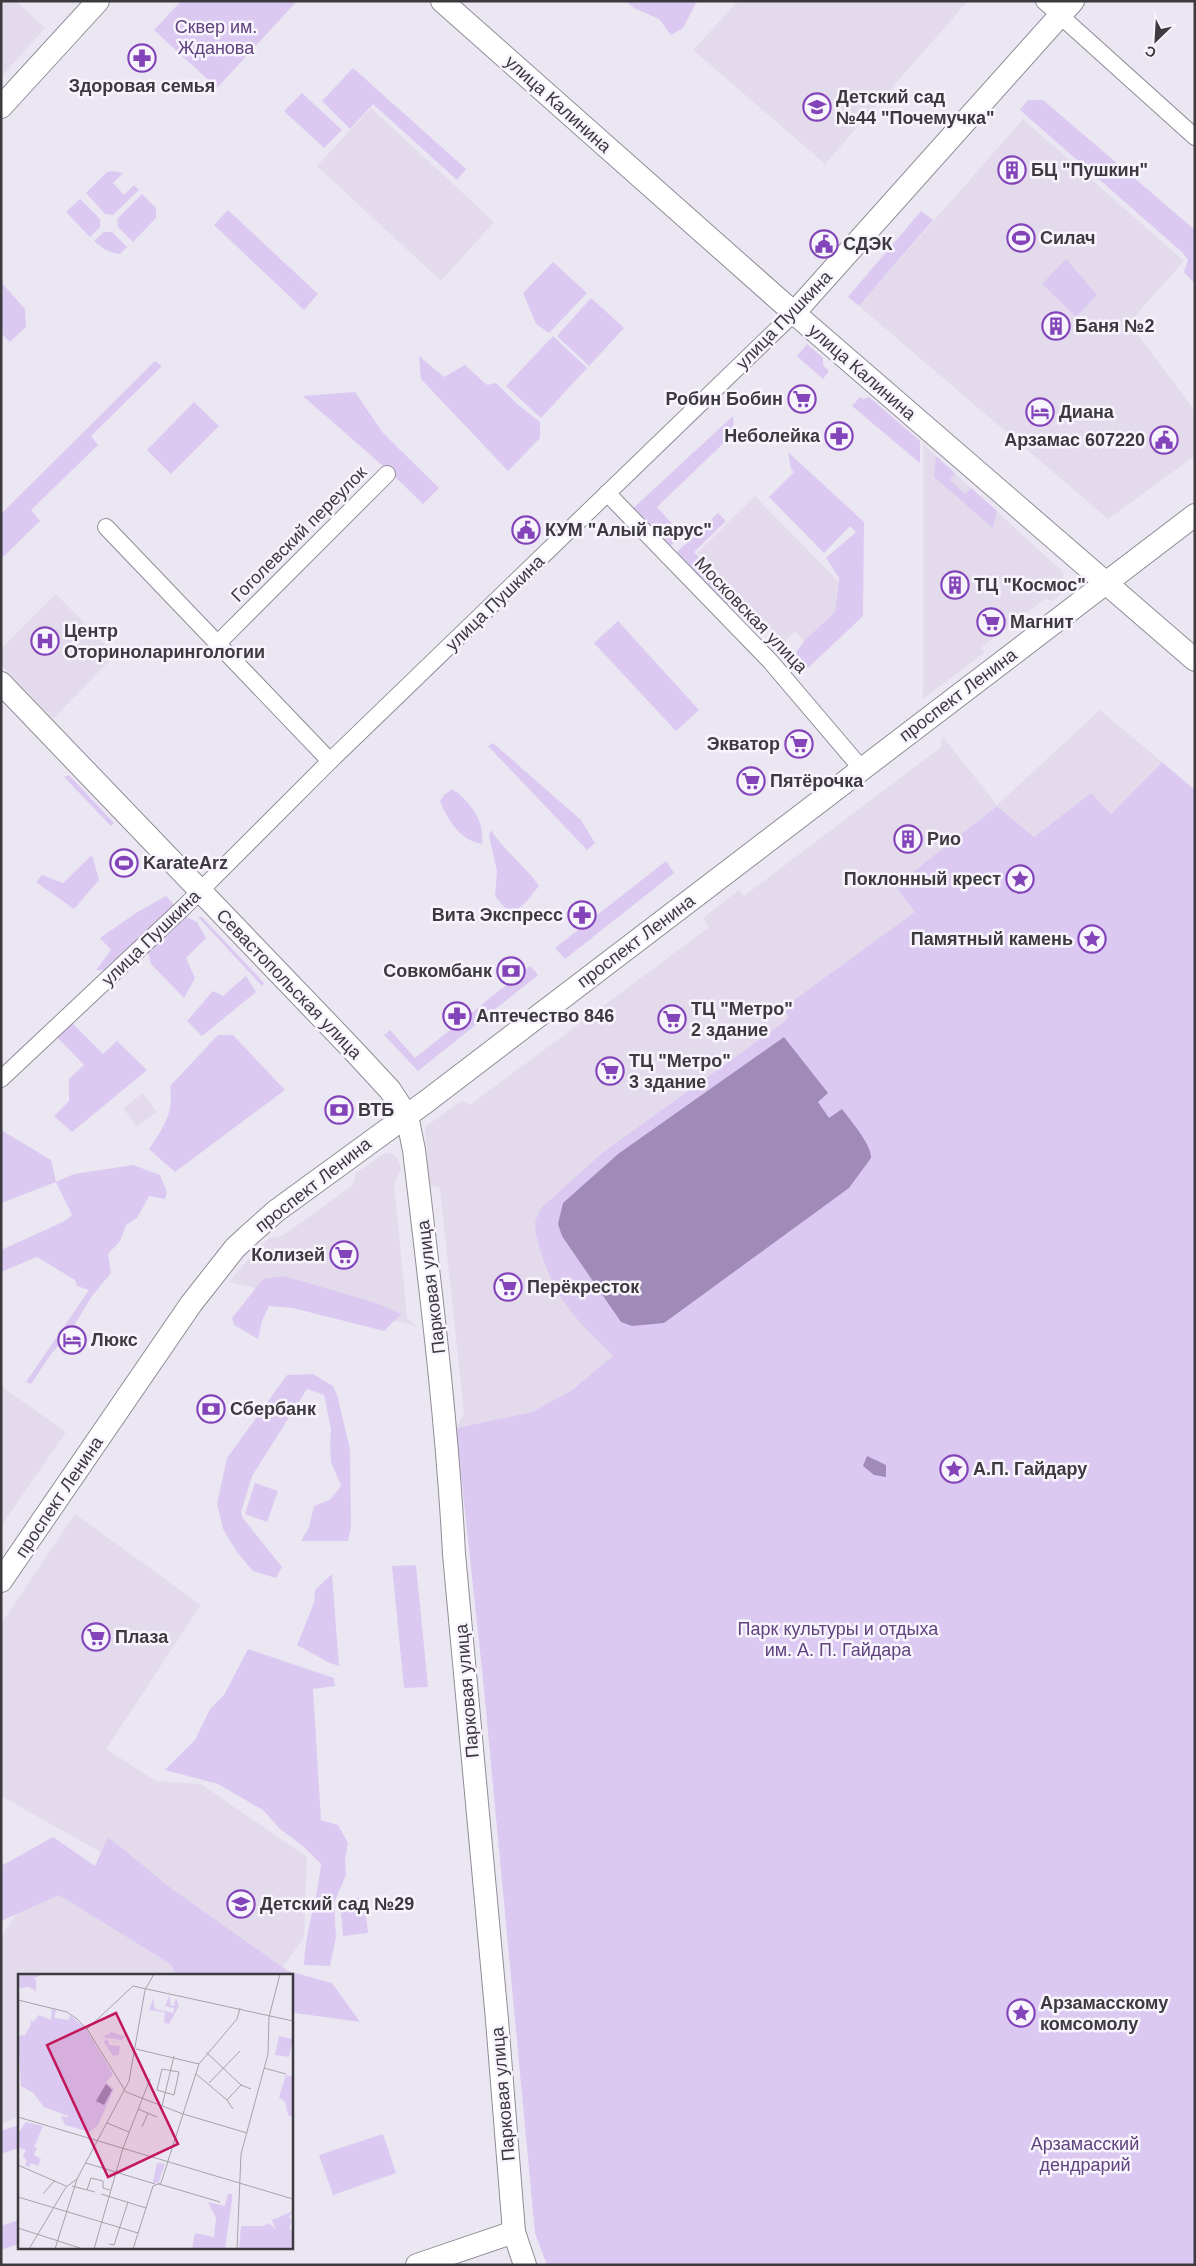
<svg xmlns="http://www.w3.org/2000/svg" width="1196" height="2266" viewBox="0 0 1196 2266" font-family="Helvetica,sans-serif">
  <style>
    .built { fill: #e3dbec }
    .green { fill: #dbc9f2 }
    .water { fill: #a08bb8 }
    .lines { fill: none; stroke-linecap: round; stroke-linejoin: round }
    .street-casing { stroke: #908c96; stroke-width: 18 }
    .secondary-casing { stroke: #908c96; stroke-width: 24 }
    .street { stroke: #fff; stroke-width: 16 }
    .secondary { stroke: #fff; stroke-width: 22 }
    .labels { text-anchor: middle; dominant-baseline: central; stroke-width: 5; stroke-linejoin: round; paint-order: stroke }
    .park-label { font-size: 18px; fill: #61437f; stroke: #f8f4fd }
    .poi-label { font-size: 18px; font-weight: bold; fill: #3c3a3e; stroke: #f8f4fd; text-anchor: start }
    .street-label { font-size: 18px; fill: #3c3a3e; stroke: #f8f4fd }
    .inset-road { fill: none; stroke: #a5a2aa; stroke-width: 1 }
    .view { fill: #c2185b; fill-opacity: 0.15; stroke: #c2185b; stroke-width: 2.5 }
    .inset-edge { fill: none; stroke: #3c3a3e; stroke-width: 2.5 }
  </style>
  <rect width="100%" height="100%" fill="#ebe7f2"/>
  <g class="built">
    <path d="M1 1H19L18 3 45 28 1 77Z"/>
    <path d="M738 1H968L825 164 693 50Z"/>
    <path d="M371 108 494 222 441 281 317 166Z"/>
    <path d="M1023 119 1184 261 1129 323 1195 411V456L1108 519 859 306Z"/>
    <path d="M923 444 1063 572 1064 584 1061 594 1052 601 1045 599 982 647 984 653 923 699Z"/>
    <path d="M755 496 838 581 835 612 804 641 795 632 783 643 697 553Z"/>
    <path d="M56 594 115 655 53 719 1 665V649Z"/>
    <path d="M1100 710 1162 762 1111 814 1091 793 1034 837 997 806 895 886 916 912 783 1008 788 1016 785 1021 602 1153 542 1207 541 1252 549 1271 566 1306 614 1356 572 1390 532 1412 456 1428 464 1414 440 1188 430 1186 425 1127 462 1100 470 1105 709 927 703 918 739 890 744 896 941 747 942 736 997 805Z"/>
    <path d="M143 1093 157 1112 137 1127 123 1108Z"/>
    <path d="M385 1153 393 1154 398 1159 401 1170 394 1183 407 1318 417 1326 229 1282 256 1250 269 1238 282 1236 353 1185 356 1173Z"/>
    <path d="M1 1386 66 1432 1 1526Z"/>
    <path d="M75 1514 201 1605 106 1749 156 1781 201 1784 307 1857 304 1938 278 1973 107 1856 1 1796V1624Z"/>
    <path d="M55 1850 207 1975H19V2116L1 2124V1938Z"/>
  </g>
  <g class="green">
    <path d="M181 1H297L217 88 154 30Z"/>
    <path d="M626 1H697L683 28 671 35 659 19 634 8Z"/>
    <path d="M353 68 466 169 457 180 373 104 350 129 322 101Z"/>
    <path d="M302 93 342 130 324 148 284 111Z"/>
    <path d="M1028 100H1043L1195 230V284L1184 272 1188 260 1183 253 1020 110Z"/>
    <path d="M112 171 123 173 113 183 124 195 134 185 139 190 113 215 105 214 86 193 107 172Z"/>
    <path d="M142 194 156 208V218L133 242 118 227 117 219Z"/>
    <path d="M80 199 100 219V227L90 237 66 212Z"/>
    <path d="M228 210 318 294 304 310 214 225Z"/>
    <path d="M921 211 933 220 859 306 848 297Z"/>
    <path d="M104 232H112L127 247 120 254C108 253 102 248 94 241Z"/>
    <path d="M1066 259 1097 295 1076 317 1042 284Z"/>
    <path d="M553 262 587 293 549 333 536 324 523 293Z"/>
    <path d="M1 282 25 309 26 327 10 342 1 333Z"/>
    <path d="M591 298 624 328 589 366 557 336Z"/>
    <path d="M553 336 587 368 541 418 506 386Z"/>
    <path d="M807 344 823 358V365L829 371 823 379 797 356Z"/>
    <path d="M419 356 444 377 465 365 487 385 496 383 516 403 540 422V438L508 471 421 379Z"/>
    <path d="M155 361 162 366 91 436 98 445 31 510 40 521 1 559V514Z"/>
    <path d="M355 392 383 433 439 488 423 504 390 472 303 396Z"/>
    <path d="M860 397 863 399 869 397 920 441V463L852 406Z"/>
    <path d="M194 402 219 426 171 474 147 450Z"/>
    <path d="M733 416 734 433 657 507 682 535 667 549 630 511Z"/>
    <path d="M788 452 864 522 863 616 809 667 802 670 796 666 793 657 804 641 835 612 839 578 826 558 856 532 850 526 824 553 769 497 794 472 791 469Z"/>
    <path d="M936 456 955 473 950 480 965 494 971 488 997 511 993 528 934 477Z"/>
    <path d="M718 513 726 521 694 552 735 596 724 607 674 555Z"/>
    <path d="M618 621 699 710 676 731 594 643Z"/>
    <path d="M493 743 581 820 595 843 587 850 488 746Z"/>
    <path d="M1162 762 1195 790V2265H547L535 2233 483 1679 456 1428 532 1412 572 1390 613 1356C597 1340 579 1323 566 1305 553 1288 536 1247 535 1225 535 1219 539 1213 542 1207L602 1153 785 1021 788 1016 783 1008 915 912 895 886 997 806 1034 837 1091 793 1111 814Z"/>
    <path d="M69 775 114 823 111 826 64 777Z"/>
    <path d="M452 789C470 801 485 821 482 844 459 840 448 820 440 801L444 795Z"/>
    <path d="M491 830C504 851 525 865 539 886L526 902 511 915 495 896 497 871 489 836Z"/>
    <path d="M92 855 99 880 74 909 36 882 42 875 63 883Z"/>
    <path d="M666 861 674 873 565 959 555 948Z"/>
    <path d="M166 896 177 908 108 971 96 970 111 950 100 938 136 913Z"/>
    <path d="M183 915 197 922 206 938 186 958 195 978 184 998 151 964 147 949Z"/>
    <path d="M198 917H202L264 983 262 986Z"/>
    <path d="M530 966 538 975 418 1071 384 1035 390 1030 415 1058Z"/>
    <path d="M246 976 256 992 202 1036 187 1021 213 991 223 996Z"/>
    <path d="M70 1021 103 1054 117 1041 147 1070 72 1132 54 1116 69 1101V1079L84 1065 55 1035Z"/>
    <path d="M218 1035H233L285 1090 175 1172 149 1149C164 1127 174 1113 170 1086Z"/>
    <path d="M1 1130 51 1160 56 1182 74 1174 133 1165 160 1175 167 1192 165 1199 149 1196 137 1218 126 1225 120 1241 108 1254 111 1273 92 1296 70 1332 51 1354 31 1384 26 1382 89 1290 77 1286 75 1280 37 1257 1 1272V1250L65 1221 72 1215 56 1182 1 1203Z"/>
    <path d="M284 1276 376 1303 401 1314 384 1331 293 1308 269 1306 262 1321 258 1339 234 1325 232 1318 263 1279Z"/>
    <path d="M313 1374 333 1386 337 1395 350 1449 351 1528 348 1541H301L309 1527 314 1506 330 1500 341 1486 331 1462 330 1444 331 1429 324 1395 307 1389 252 1476 241 1512 242 1517 282 1567 276 1578 253 1571 237 1552 223 1529 217 1504 227 1458 287 1375Z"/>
    <path d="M255 1483 278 1491 267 1522 245 1514Z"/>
    <path d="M416 1565 428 1687 404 1688 392 1566Z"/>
    <path d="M332 1574 339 1666 330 1663 297 1645 314 1603 315 1590Z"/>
    <path d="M248 1649 334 1678 335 1686 313 1689 321 1820 338 1825 348 1843 345 1860 346 1875 334 1903 336 1937 330 1966 304 1965C305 1931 318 1898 321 1864L303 1846 280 1829 263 1810 218 1784 165 1770 195 1740 210 1709 224 1695Z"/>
    <path d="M53 1837 95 1866 108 1837 172 1889 288 1971 332 1983 360 2022 295 2013 291 2008V1975H175L172 1965 59 1895 1 1921V1866Z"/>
    <path d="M364 1897 368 1933 343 1936 340 1900Z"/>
    <path d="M19 2125V2148L1 2154V2131Z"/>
    <path d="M383 2134 396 2173 333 2195 319 2155Z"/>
    <path d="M19 2220V2244L1 2250V2226Z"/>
  </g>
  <g class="water">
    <path d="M784 1037 828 1093 818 1102 829 1118 842 1109C850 1120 872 1145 871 1158L849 1188 664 1323 632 1326 621 1322 562 1236 558 1224 563 1203 618 1154Z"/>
    <path d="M867 1456 886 1465V1477L874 1475 863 1466Z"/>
  </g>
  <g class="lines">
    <g class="street-casing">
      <g id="street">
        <path d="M1044 1 1195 137"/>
        <path d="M607 493 770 661 861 768"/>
        <path d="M106 527 330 761"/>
        <path d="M218 643 387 474"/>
        <path d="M1 1079 184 907 330 761 794 313"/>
      </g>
    </g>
    <g class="secondary-casing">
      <g id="secondary">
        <path d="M442 1 794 313 1195 660"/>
        <path d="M1 107 98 1"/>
        <path d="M794 313 1073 1"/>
        <path d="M1 683 352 1049 390 1090 407 1116 414 1150C430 1285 447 1419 454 1554L497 2020 514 2232 525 2265"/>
        <path d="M1 1581 191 1304 235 1248 249 1235 276 1211 427 1101 1195 515"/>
        <path d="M417 2265 514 2232"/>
      </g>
    </g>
    <use href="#street" class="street"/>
    <use href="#secondary" class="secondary"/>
  </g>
  <defs>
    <g id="pharmacy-ring" transform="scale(1.4375)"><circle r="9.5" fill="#f8f4fd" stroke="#8344b9" stroke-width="1.5"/><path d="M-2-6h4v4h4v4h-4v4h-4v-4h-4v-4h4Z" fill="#8344b9"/></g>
    <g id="school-ring" transform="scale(1.4375)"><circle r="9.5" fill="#f8f4fd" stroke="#8344b9" stroke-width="1.5"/><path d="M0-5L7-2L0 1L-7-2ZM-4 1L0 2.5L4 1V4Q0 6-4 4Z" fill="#8344b9"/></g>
    <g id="building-ring" transform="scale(1.4375)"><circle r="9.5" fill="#f8f4fd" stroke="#8344b9" stroke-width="1.5"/><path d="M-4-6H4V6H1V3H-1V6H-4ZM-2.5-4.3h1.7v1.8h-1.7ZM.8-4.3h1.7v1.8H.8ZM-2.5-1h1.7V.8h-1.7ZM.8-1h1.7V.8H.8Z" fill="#8344b9"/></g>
    <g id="stadium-ring" transform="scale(1.4375)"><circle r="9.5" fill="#f8f4fd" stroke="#8344b9" stroke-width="1.5"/><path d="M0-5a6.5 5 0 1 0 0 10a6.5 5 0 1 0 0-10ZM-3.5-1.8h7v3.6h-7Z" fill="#8344b9"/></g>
    <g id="civic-ring" transform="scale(1.4375)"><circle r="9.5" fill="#f8f4fd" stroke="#8344b9" stroke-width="1.5"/><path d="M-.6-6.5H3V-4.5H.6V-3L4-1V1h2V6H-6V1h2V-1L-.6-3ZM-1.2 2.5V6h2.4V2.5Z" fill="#8344b9"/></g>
    <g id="supermarket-ring" transform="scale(1.4375)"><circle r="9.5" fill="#f8f4fd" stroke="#8344b9" stroke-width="1.5"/><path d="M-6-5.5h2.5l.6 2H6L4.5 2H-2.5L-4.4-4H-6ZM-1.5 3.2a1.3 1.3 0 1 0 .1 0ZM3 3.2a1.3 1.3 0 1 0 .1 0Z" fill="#8344b9"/></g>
    <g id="hotel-ring" transform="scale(1.4375)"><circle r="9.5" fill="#f8f4fd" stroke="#8344b9" stroke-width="1.5"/><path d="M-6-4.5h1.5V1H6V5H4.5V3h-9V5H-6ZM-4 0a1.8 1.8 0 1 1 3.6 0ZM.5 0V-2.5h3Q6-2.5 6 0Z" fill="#8344b9"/></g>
    <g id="hospital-ring" transform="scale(1.4375)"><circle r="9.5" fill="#f8f4fd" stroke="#8344b9" stroke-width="1.5"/><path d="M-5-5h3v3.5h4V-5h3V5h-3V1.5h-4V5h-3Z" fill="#8344b9"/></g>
    <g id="sight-ring" transform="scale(1.4375)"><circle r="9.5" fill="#f8f4fd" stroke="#8344b9" stroke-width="1.5"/><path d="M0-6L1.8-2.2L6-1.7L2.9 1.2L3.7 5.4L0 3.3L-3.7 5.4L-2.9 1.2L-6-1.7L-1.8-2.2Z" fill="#8344b9"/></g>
    <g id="bank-ring" transform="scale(1.4375)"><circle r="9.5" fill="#f8f4fd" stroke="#8344b9" stroke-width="1.5"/><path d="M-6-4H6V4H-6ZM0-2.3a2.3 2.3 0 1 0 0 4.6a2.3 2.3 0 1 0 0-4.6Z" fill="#8344b9"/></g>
  </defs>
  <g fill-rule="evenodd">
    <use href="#pharmacy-ring" x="142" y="58"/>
    <use href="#school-ring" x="817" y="107"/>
    <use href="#building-ring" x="1012" y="170"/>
    <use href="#stadium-ring" x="1021" y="238"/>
    <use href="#civic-ring" x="824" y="244"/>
    <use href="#building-ring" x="1056" y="326"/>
    <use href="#supermarket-ring" x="802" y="399"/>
    <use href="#hotel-ring" x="1040" y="412"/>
    <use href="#pharmacy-ring" x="839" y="436"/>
    <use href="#civic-ring" x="1164" y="440"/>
    <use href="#civic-ring" x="526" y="530"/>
    <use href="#building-ring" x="955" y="585"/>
    <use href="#supermarket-ring" x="991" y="622"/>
    <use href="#hospital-ring" x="45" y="641"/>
    <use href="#supermarket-ring" x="799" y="744"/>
    <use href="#supermarket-ring" x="751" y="781"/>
    <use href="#building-ring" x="908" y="839"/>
    <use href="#stadium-ring" x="124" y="863"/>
    <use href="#sight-ring" x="1020" y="879"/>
    <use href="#pharmacy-ring" x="582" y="915"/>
    <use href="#sight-ring" x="1092" y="939"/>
    <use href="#bank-ring" x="511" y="971"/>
    <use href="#pharmacy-ring" x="457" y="1016"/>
    <use href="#supermarket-ring" x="672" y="1019"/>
    <use href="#supermarket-ring" x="610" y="1071"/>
    <use href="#bank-ring" x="339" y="1110"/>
    <use href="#supermarket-ring" x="344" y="1255"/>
    <use href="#supermarket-ring" x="508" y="1287"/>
    <use href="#hotel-ring" x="72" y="1340"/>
    <use href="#bank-ring" x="211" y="1409"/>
    <use href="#sight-ring" x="954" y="1469"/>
    <use href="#supermarket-ring" x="96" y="1637"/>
    <use href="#school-ring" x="241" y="1904"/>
    <use href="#sight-ring" x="1021" y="2013"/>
  </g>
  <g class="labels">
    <g class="park-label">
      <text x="216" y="27">Сквер им.<tspan x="216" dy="21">Жданова</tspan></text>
      <text x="838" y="1629">Парк культуры и отдыха<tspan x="838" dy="21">им. А. П. Гайдара</tspan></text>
      <text x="1085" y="2144">Арзамасский<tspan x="1085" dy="21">дендрарий</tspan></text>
    </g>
    <g class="poi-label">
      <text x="142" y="86" text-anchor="middle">Здоровая семья</text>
      <text x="836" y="97">Детский сад<tspan x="836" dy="21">№44 "Почемучка"</tspan></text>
      <text x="1031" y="170">БЦ "Пушкин"</text>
      <text x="1040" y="238">Силач</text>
      <text x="843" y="244">СДЭК</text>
      <text x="1075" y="326">Баня №2</text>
      <text x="783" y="399" text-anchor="end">Робин Бобин</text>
      <text x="1059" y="412">Диана</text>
      <text x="820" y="436" text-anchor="end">Неболейка</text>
      <text x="1145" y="440" text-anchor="end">Арзамас 607220</text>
      <text x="545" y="530">КУМ "Алый парус"</text>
      <text x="974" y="585">ТЦ "Космос"</text>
      <text x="1010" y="622">Магнит</text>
      <text x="64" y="631">Центр<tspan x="64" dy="21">Оториноларингологии</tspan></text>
      <text x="780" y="744" text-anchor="end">Экватор</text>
      <text x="770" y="781">Пятёрочка</text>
      <text x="927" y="839">Рио</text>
      <text x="143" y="863">KarateArz</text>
      <text x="1001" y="879" text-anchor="end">Поклонный крест</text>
      <text x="563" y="915" text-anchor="end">Вита Экспресс</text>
      <text x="1073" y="939" text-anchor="end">Памятный камень</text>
      <text x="492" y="971" text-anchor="end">Совкомбанк</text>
      <text x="691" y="1009">ТЦ "Метро"<tspan x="691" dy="21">2 здание</tspan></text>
      <text x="476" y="1016">Аптечество 846</text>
      <text x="629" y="1061">ТЦ "Метро"<tspan x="629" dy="21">3 здание</tspan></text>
      <text x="358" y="1110">ВТБ</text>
      <text x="325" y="1255" text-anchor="end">Колизей</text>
      <text x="527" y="1287">Перёкресток</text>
      <text x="91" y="1340">Люкс</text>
      <text x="230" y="1409">Сбербанк</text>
      <text x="973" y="1469">А.П. Гайдару</text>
      <text x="115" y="1637">Плаза</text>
      <text x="260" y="1904">Детский сад №29</text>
      <text x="1040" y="2003">Арзамасскому<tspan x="1040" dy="21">комсомолу</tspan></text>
    </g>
    <g class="street-label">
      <text transform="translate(558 104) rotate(42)">улица Калинина</text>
      <text transform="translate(784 320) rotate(-46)">улица Пушкина</text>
      <text transform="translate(862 372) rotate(41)">улица Калинина</text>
      <text transform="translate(299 534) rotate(-45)">Гоголевский переулок</text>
      <text transform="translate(495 603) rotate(-44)">улица Пушкина</text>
      <text transform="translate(751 615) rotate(46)">Московская улица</text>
      <text transform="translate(958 695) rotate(-37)">проспект Ленина</text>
      <text transform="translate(151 938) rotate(-44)">улица Пушкина</text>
      <text transform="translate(636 941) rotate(-37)">проспект Ленина</text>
      <text transform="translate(289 984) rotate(46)">Севастопольская улица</text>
      <text transform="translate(313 1185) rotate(-38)">проспект Ленина</text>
      <text transform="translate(431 1287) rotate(-97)">Парковая улица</text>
      <text transform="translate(59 1497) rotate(-56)">проспект Ленина</text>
      <text transform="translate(467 1691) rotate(-95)">Парковая улица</text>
      <text transform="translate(503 2094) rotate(-95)">Парковая улица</text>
    </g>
  </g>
  <g transform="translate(18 1974)">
    <rect width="275" height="275" fill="#ebe7f2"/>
    <path d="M0 0H25L15 5H18V17L11 13 0 14ZM151 22 153 32H156L158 24 161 32 151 50 146 49 147 38 131 36 135 25 137 35 155 39 156 34 147 32ZM34 35 38 36 36 44 51 46 52 41 68 55 95 100 88 108 96 115 80 151 72 158 47 151 43 142 49 143 48 148 50 142 26 133 15 119 3 112 0 57 1 62 7 61 13 50 12 46 15 48 21 41 33 46ZM111 57 104 66 89 64 91 71 102 72 101 81 95 82 86 68 89 64 84 63 94 58 105 62ZM261 62 275 65 271 83 257 81ZM268 101 275 103V143L270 141 267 128 261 123ZM8 148 25 152 16 173 19 174 16 181 23 185 20 192 13 189 11 193 7 191 9 187 5 182 8 176 0 173V160ZM139 189 147 190 140 210 135 208ZM210 220H214V226L207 275H174L177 259 196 263 198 244 190 228 207 232ZM275 237 271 243 274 247 271 254 275 257V275H221L223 252H246L251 249 258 256 253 244 255 246Z" fill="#dbc9f2"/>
    <path d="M88 110 94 116 86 131 78 127Z" fill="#a08bb8"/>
    <path class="inset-road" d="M0 26 49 38 59 45 69 55 108 118 165 140 229 159M69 55 115 12 275 47M118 75 181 90M188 78 223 111 233 115M246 94 268 100M144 95 161 98 156 121 139 116ZM178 100 209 126 215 135M191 109 222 77M209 126 223 111M144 132 156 82M120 135 139 143M0 143 275 225M89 149 111 158M124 153 130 139M68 189 137 210M0 191 48 212M141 210 202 228M54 212 77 218M69 216 73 204 85 207V214L92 216M25 220 37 206M83 220 128 234M0 223 120 259M0 254 65 275M91 270 96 271 110 228M11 275 48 213 59 205 111 107 127 16 136 0M37 275 59 205M76 275 105 174 132 105M115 275 135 212 143 209 181 90 219 45 222 34M219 275 223 180 250 80 251 43 262 0"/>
    <path class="view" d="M98 39 160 170 90 203 29 71Z"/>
    <rect width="275" height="275" class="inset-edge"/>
  </g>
  <rect width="1196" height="2266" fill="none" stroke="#3c3a3e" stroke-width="5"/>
  <g transform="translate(1156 40) rotate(205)" stroke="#f8f4fd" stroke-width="4" paint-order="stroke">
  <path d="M0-4L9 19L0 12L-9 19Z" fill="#3c3a3e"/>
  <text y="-8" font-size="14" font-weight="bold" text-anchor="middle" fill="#3c3a3e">С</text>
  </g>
</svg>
